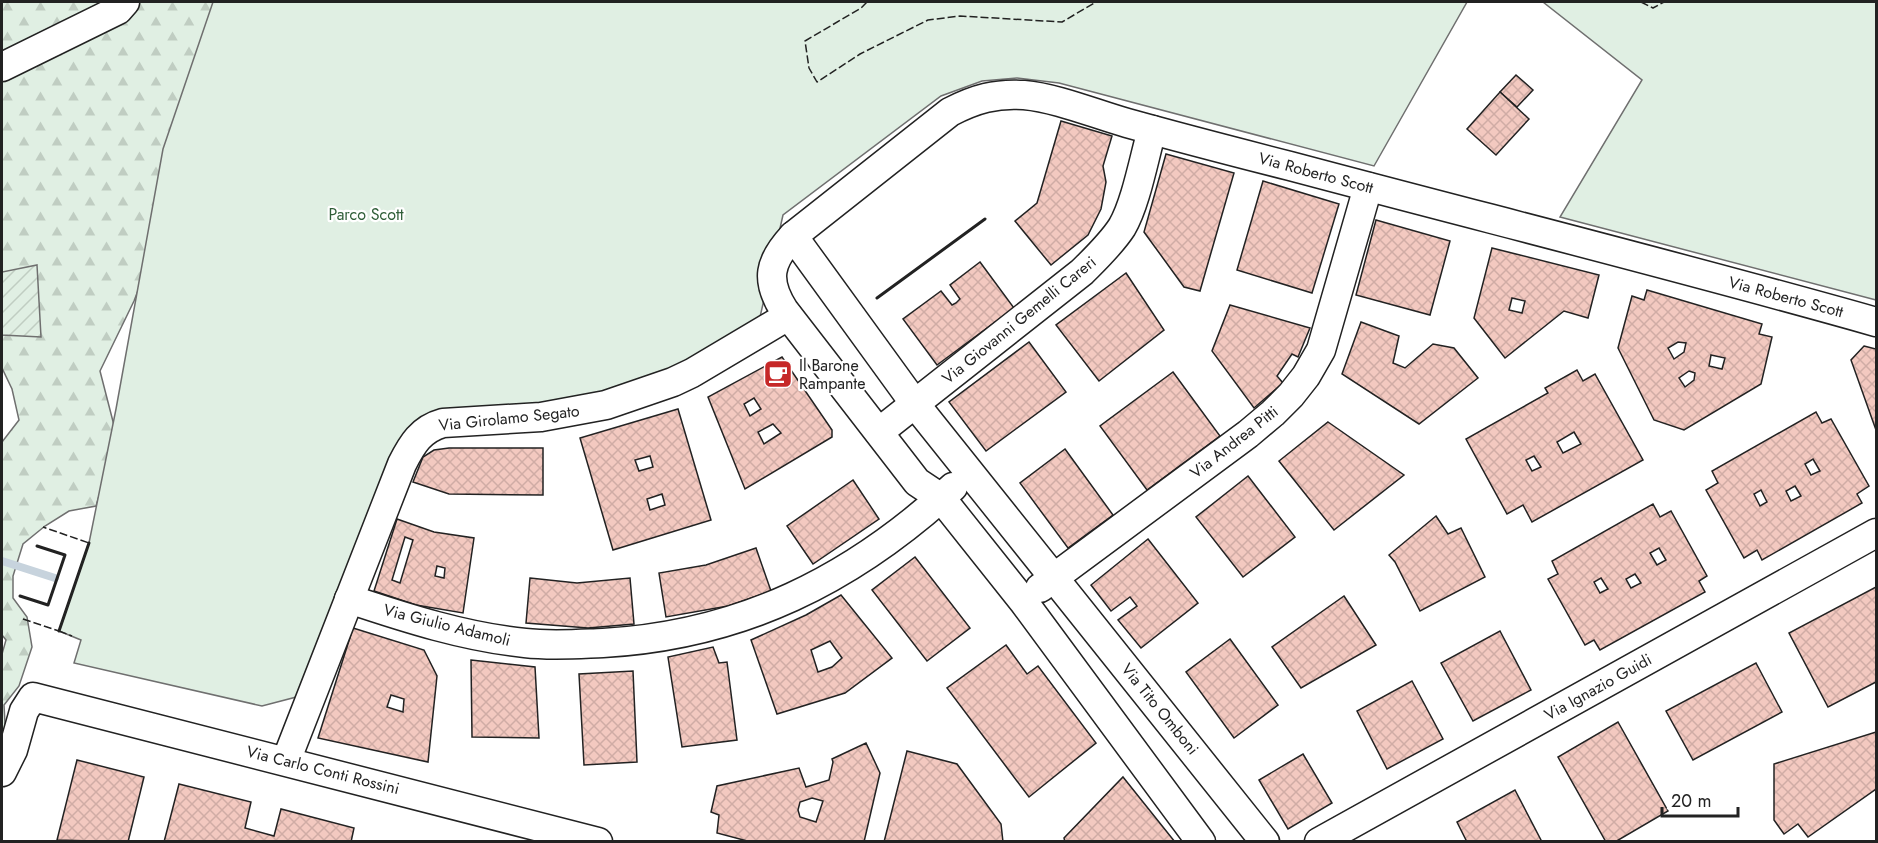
<svg xmlns="http://www.w3.org/2000/svg" width="1878" height="843" viewBox="0 0 1878 843" font-family="Jost,sans-serif">
  <style>
    .forest { fill: url(#forest-firs); stroke: #6f6f6f; stroke-width: 1.5 }
    .park { fill: #e0efe3; stroke: #6f6f6f; stroke-width: 1.5 }
    .garden { fill: url(#garden-furrows); stroke: #6f6f6f; stroke-width: 1.5 }
    .lines { fill: none; stroke-linecap: round; stroke-linejoin: round }
    .stream { stroke: #c7d3dd; stroke-width: 8 }
    .building { fill: url(#building-cross-hatch); stroke: #222; stroke-width: 1.5; fill-rule: evenodd }
    .minor-casing { stroke: #222; stroke-width: 31 }
    .minor { stroke: #fff; stroke-width: 28 }
    .fence { stroke: #222; stroke-width: 1.5; stroke-dasharray: 8 3; stroke-linecap: butt }
    .wall { stroke: #222; stroke-width: 3 }
    .labels { text-anchor: middle; dominant-baseline: central; stroke-width: 4.5; stroke-linejoin: round; paint-order: stroke }
    .street-label { font-size: 16px; fill: #222; stroke: #fff }
    .park-label { font-size: 16px; fill: #2f5e38; stroke: #fff }
    .poi-label { font-size: 16px; fill: #222; stroke: #fff; text-anchor: start }
  </style>
  <defs>
    <pattern id="forest-firs" width="22" height="20" patternUnits="userSpaceOnUse" patternTransform="scale(1.5)"><rect width="22" height="20" fill="#e0efe3"/><path d="M5 1l3.5 6h-7zM16 11l3.5 6h-7z" fill="#c0cdc2"/></pattern>
    <pattern id="garden-furrows" width="10" height="10" patternUnits="userSpaceOnUse" patternTransform="scale(1.5)"><rect width="10" height="10" fill="#e0efe3"/><path d="M-1 1l2-2M0 10L10 0M9 11l2-2" fill="none" stroke="#c0cdc2"/></pattern>
    <pattern id="building-cross-hatch" width="8" height="8" patternUnits="userSpaceOnUse" patternTransform="scale(1.5)"><rect width="8" height="8" fill="#f3c9c0"/><path d="M0 0l8 8M0 8l8-8" fill="none" stroke="#d0aca5"/></pattern>
  </defs>
  <rect width="100%" height="100%" fill="#fff"/>
  <path class="forest" d="M2 2H260L151 257 134 301 100 371 117 437 96 506 69 511 45 526 23 544 13 576V598L27 617 32 647 19 686 4 705 7 762 2 769V654L6 640 2 635V442L19 420 12 389 2 368Z"/>
  <g class="park">
    <path d="M213 2H1467L1374 166 1059 83 1017 78 982 81 941 96 783 215 758 326 718 352 606 397 425 419 300 696 262 706 74 663 81 640 59 631 89 543 116 409 163 149Z"/>
    <path d="M1543 2H1876V300L1560 217 1642 80Z"/>
  </g>
  <path class="garden" d="M37 265 41 337 2 335V272Z"/>
  <g class="lines">
    <path class="stream" d="M2 561 55 578"/>
  </g>
  <g class="building">
    <path d="M1516 75 1533 90 1517 107 1500 92Z"/>
    <path d="M1500 92 1529 119 1496 155 1467 129Z"/>
    <path d="M1061 121 1112 136 1103 166 1106 182 1101 209 1088 235 1051 265 1015 221 1037 203Z"/>
    <path d="M1166 154 1234 173 1200 291 1184 287 1144 232Z"/>
    <path d="M1263 181 1339 204 1312 293 1237 270Z"/>
    <path d="M1376 220 1450 241 1430 315 1356 295Z"/>
    <path d="M1492 248 1599 275 1588 318 1564 311 1505 358 1474 318ZM1512 298 1525 301 1522 313 1509 310Z"/>
    <path d="M980 262 1014 308 937 365 903 319 941 291 952 305 956 303 960 299 950 285Z"/>
    <path d="M1126 273 1164 330 1099 381 1056 325Z"/>
    <path d="M1647 290 1762 324 1759 334 1772 337 1761 384 1684 430 1654 420 1618 348 1632 296 1644 300ZM1678 342 1686 343 1684 352 1674 359 1668 348ZM1711 355 1725 358 1722 369 1709 366ZM1689 371 1695 373 1694 380 1685 387 1679 378Z"/>
    <path d="M1230 305 1310 328 1298 357 1292 354 1277 376 1283 383 1254 408 1212 351Z"/>
    <path d="M1361 322 1399 336 1393 363 1405 368 1433 344 1454 348 1478 378 1419 424 1342 374Z"/>
    <path d="M1029 342 1066 392 986 451 949 402Z"/>
    <path d="M1864 346 1876 349V430L1851 360Z"/>
    <path d="M782 357 832 430V437L745 489 708 397ZM754 398 761 409 750 416 744 404ZM773 424 781 433 764 444 758 432Z"/>
    <path d="M1577 370 1583 381 1595 374 1643 460 1532 522 1523 505 1507 514 1466 439 1548 393 1545 388ZM1574 432 1581 444 1563 453 1557 442ZM1534 456 1541 467 1532 471 1526 460Z"/>
    <path d="M1173 372 1220 436 1147 490 1100 426Z"/>
    <path d="M678 409 711 520 613 550 580 438ZM650 456 653 467 639 471 635 460ZM662 494 665 505 650 510 647 499Z"/>
    <path d="M1816 412 1822 423 1831 419 1869 486 1857 494 1862 503 1762 560 1757 550 1744 558 1706 490 1718 483 1712 471ZM1813 459 1820 471 1811 475 1805 464ZM1795 486 1801 496 1791 501 1786 491ZM1761 490 1767 502 1760 506 1754 494Z"/>
    <path d="M1328 422 1404 475 1334 530 1279 461Z"/>
    <path d="M449 448H543V495L449 494 413 482 423 457 434 450Z"/>
    <path d="M1065 449 1113 515 1068 548 1020 483Z"/>
    <path d="M1248 476 1295 537 1243 577 1196 517Z"/>
    <path d="M853 480 879 519 813 564 787 526Z"/>
    <path d="M1653 504 1660 517 1671 511 1707 576 1699 581 1705 592 1600 650 1594 640 1585 645 1548 579 1558 574 1552 561ZM1659 548 1666 560 1657 565 1650 553ZM1635 574 1641 583 1631 588 1626 579ZM1601 578 1608 589 1600 593 1594 582Z"/>
    <path d="M1436 516 1448 534 1461 528 1485 577 1420 611 1395 562 1389 555Z"/>
    <path d="M397 519 434 532 474 538 463 613 416 605 374 591ZM405 537 413 540 400 583 392 580ZM437 566 445 568 444 578 435 576Z"/>
    <path d="M1148 539 1198 603 1141 648 1118 620 1137 606 1130 597 1111 611 1091 585Z"/>
    <path d="M756 548 771 591 728 606 666 617 659 573 706 565Z"/>
    <path d="M915 557 970 628 927 661 872 590Z"/>
    <path d="M530 578 577 583 630 578 634 624 588 628 526 623Z"/>
    <path d="M1876 587V682L1828 707 1789 633Z"/>
    <path d="M841 595 892 658 845 693 777 714 751 640 806 615ZM830 641 842 658 832 667 818 672 811 650Z"/>
    <path d="M1344 596 1376 645 1301 688 1272 647Z"/>
    <path d="M353 628 424 650 437 676 428 762 318 738ZM391 695 404 699 403 712 387 707Z"/>
    <path d="M1500 631 1531 690 1473 721 1441 663Z"/>
    <path d="M1230 639 1278 705 1234 738 1186 672Z"/>
    <path d="M1006 645 1027 674 1038 666 1096 743 1029 797 947 688Z"/>
    <path d="M713 647 719 663 727 662 737 740 682 747 668 657Z"/>
    <path d="M471 660 535 667 539 738 472 737Z"/>
    <path d="M1756 663 1782 712 1693 760 1666 711Z"/>
    <path d="M633 671 637 762 584 765 579 674Z"/>
    <path d="M1412 681 1443 739 1387 769 1357 711Z"/>
    <path d="M1618 722 1668 811 1615 842H1606L1558 757Z"/>
    <path d="M1876 732V789L1808 837 1798 824 1784 834 1774 820V764Z"/>
    <path d="M866 743 880 773 864 842H751L717 833 719 815 711 812 717 786 799 768 806 787 829 780 833 762 832 759ZM812 798 823 801 816 822 800 817 798 810 800 802Z"/>
    <path d="M907 751 957 764 1001 824 1003 842H884Z"/>
    <path d="M1303 754 1332 803 1288 829 1259 780Z"/>
    <path d="M77 760 144 777 128 842 57 840Z"/>
    <path d="M1123 777 1175 842H1065L1064 838Z"/>
    <path d="M179 784 251 802 245 828 274 836 281 809 354 828 351 842H164Z"/>
    <path d="M1515 790 1542 842H1467L1457 822Z"/>
  </g>
  <g class="lines">
    <g class="minor-casing">
      <g id="minor">
        <path d="M2 67 118 10 125 2"/>
        <path d="M793 236 950 112C975 99 996 93 1024 95 1057 98 1095 114 1127 123 1181 138 1235 152 1290 166 1485 218 1682 267 1876 322"/>
        <path d="M879 432 1082 272C1096 258 1111 244 1122 227 1136 203 1144 158 1152 130"/>
        <path d="M1040 588 1248 434 1273 413 1291 395 1306 376 1321 350 1368 187"/>
        <path d="M349 599C406 618 465 637 525 643 551 646 577 644 603 643 742 635 852 580 953 487"/>
        <path d="M286 761 402 464C412 444 421 429 443 423L541 417 606 405 673 382 692 373 788 316"/>
        <path d="M2 772 13 750 24 711 33 697 598 842"/>
        <path d="M1201 842 1023 601 941 498 917 482 784 310C765 280 769 262 793 236L915 404 1265 842"/>
        <path d="M1319 842 1876 533"/>
      </g>
    </g>
    <use href="#minor" class="minor"/>
    <g class="fence">
      <path d="M867 2 861 8 805 41 809 68 817 82 860 54 928 20 960 16 1062 22 1096 2"/>
      <path d="M1641 2 1653 8 1664 2"/>
      <path d="M23 619 59 631 89 543 43 527"/>
      <path d="M59 631 72 636"/>
    </g>
    <g class="wall">
      <path d="M877 298 985 219"/>
      <path d="M20 596 48 605 65 555 37 546"/>
      <path d="M59 631 89 543"/>
    </g>
  </g>
  <defs>
    <g id="cafe-square" transform="scale(1.5)"><rect x="-9" y="-9" width="18" height="18" rx="4" fill="#c62828" stroke="#fff"/><path d="M-5.5-4.5H6V0H3Q3 3.5 0 3.5H-2.5Q-5.5 3.5-5.5 0ZM3-3.2v2h1.7v-2ZM-6 4.5H4V6H-6Z" fill="#fff"/></g>
  </defs>
  <g fill-rule="evenodd">
    <use href="#cafe-square" x="778" y="374"/>
  </g>
  <g class="labels">
    <g class="street-label">
      <text transform="translate(1316 173) rotate(15)">Via Roberto Scott</text>
      <text transform="translate(1786 297) rotate(15)">Via Roberto Scott</text>
      <text transform="translate(1019 320) rotate(-39)">Via Giovanni Gemelli Careri</text>
      <text transform="translate(509 418) rotate(-6)">Via Girolamo Segato</text>
      <text transform="translate(1234 442) rotate(-38)">Via Andrea Pitti</text>
      <text transform="translate(447 625) rotate(14)">Via Giulio Adamoli</text>
      <text transform="translate(1598 687) rotate(-29)">Via Ignazio Guidi</text>
      <text transform="translate(1160 709) rotate(51)">Via Tito Omboni</text>
      <text transform="translate(323 770) rotate(14)">Via Carlo Conti Rossini</text>
    </g>
    <g class="park-label">
      <text x="366" y="214">Parco Scott</text>
    </g>
    <g class="poi-label">
      <text x="799" y="365">Il Barone<tspan x="799" dy="18">Rampante</tspan></text>
    </g>
  </g>
  <rect width="1878" height="843" fill="none" stroke="#222222" stroke-width="6"/>
  <path d="M1662 807v9h76v-9" fill="none" stroke="#222222" stroke-width="3"/>
  <text x="1671" y="807" font-size="18" fill="#222222" stroke="#ffffff" stroke-width="4.5" paint-order="stroke">20 m</text>
</svg>
